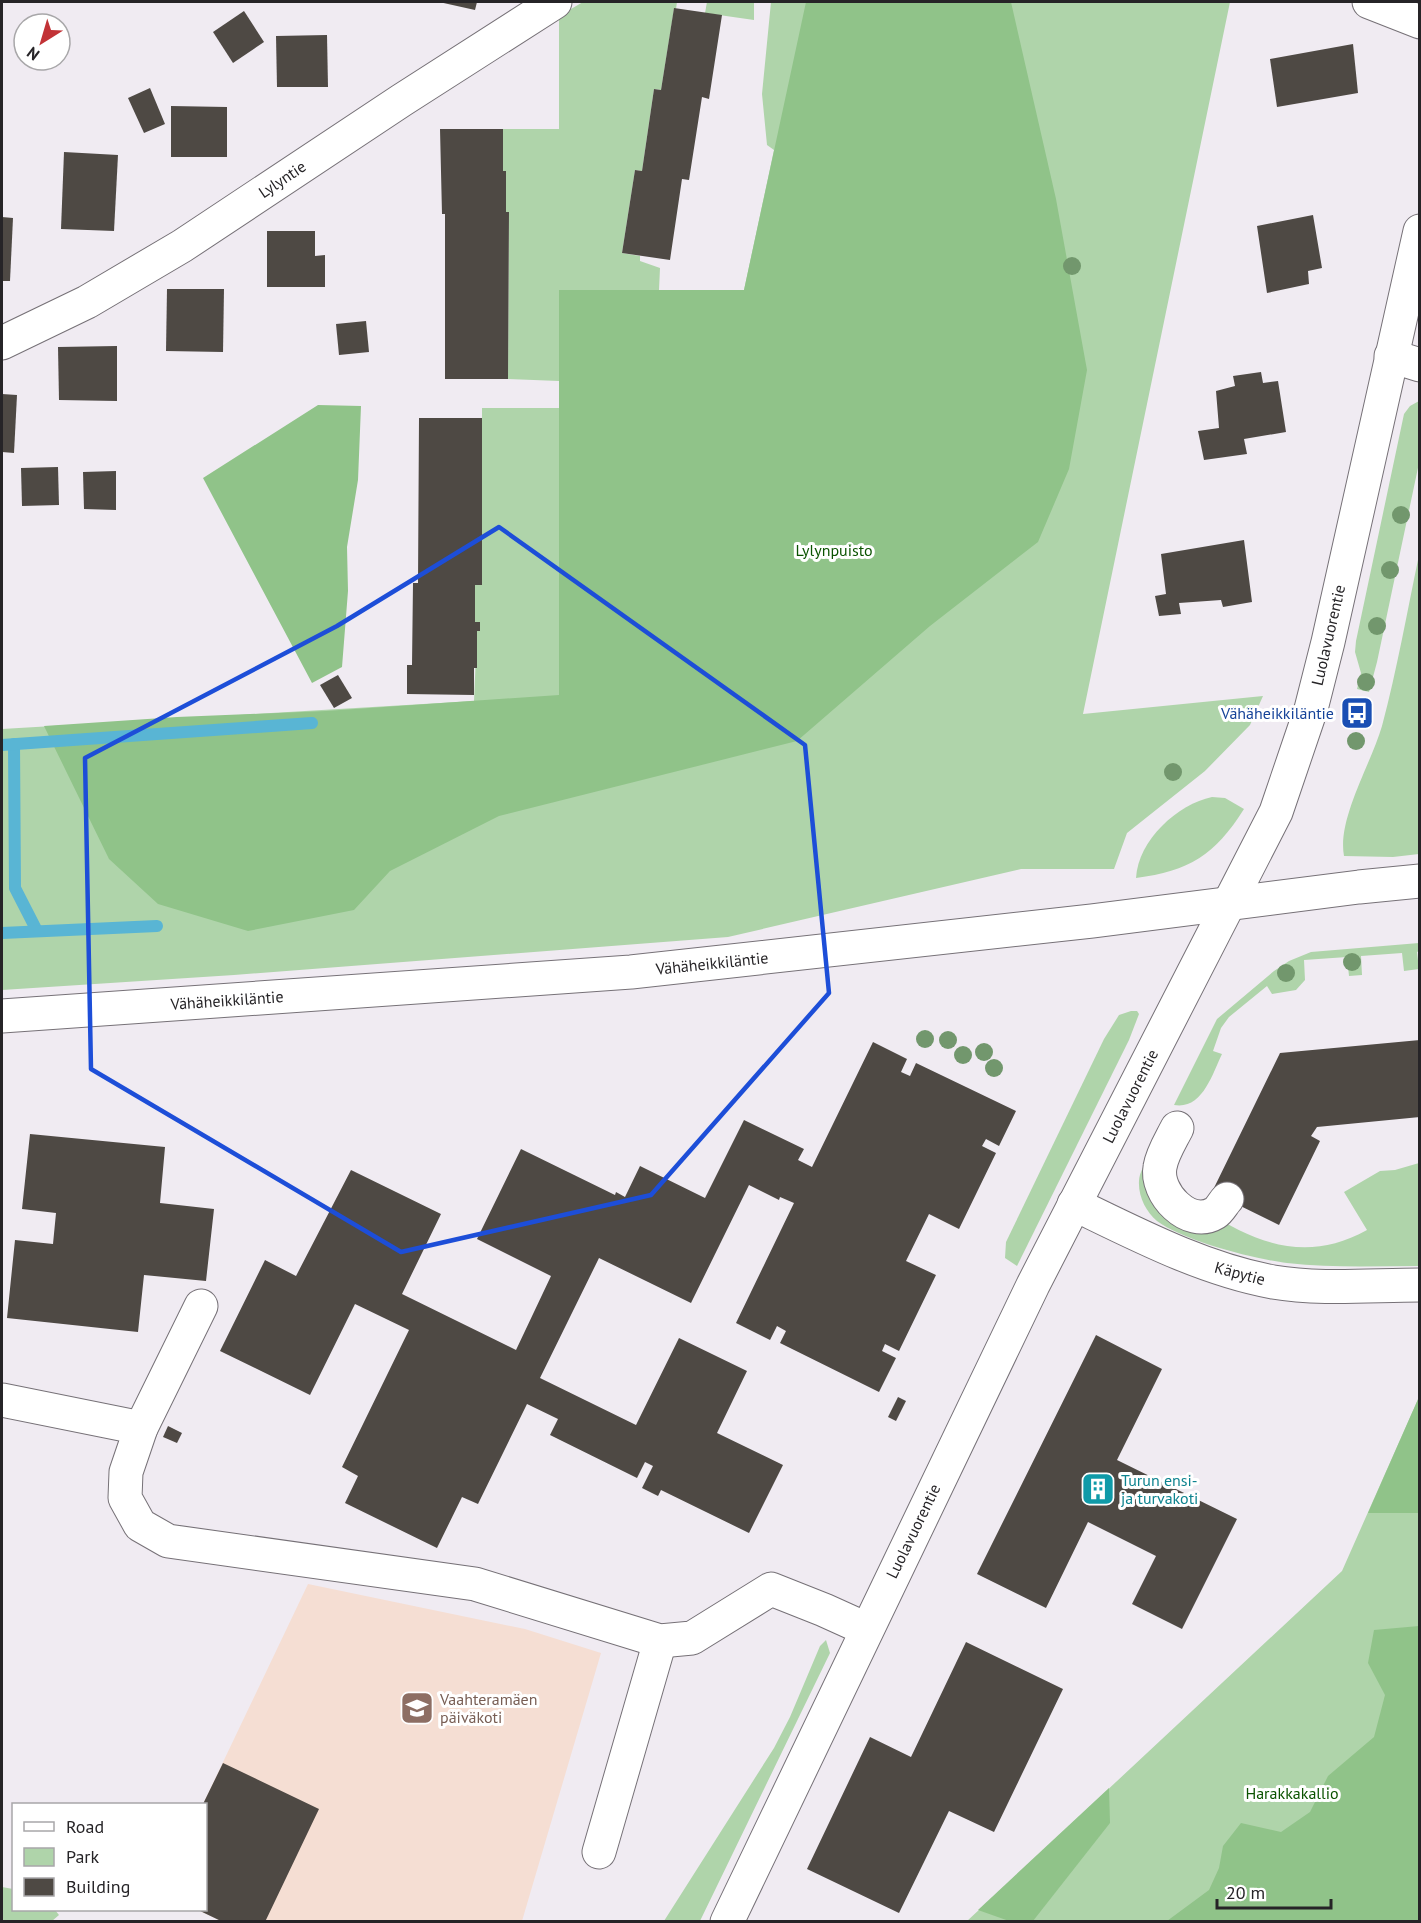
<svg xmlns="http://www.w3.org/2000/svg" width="1421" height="1923" viewBox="0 0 1421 1923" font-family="'PT Sans',sans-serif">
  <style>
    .education { fill: #f5ded3 }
    .green { fill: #afd4aa }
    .forest { fill: #90c389 }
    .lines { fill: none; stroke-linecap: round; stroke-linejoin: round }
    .stream { stroke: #59b5d4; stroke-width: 12 }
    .building { fill: #4e4944 }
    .minor-casing { stroke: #767177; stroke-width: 35 }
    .minor { stroke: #fff; stroke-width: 33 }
    .tree { fill: #72976d }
    .marked { fill: none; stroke: #1d4ed8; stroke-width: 4.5; stroke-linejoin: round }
    .labels { text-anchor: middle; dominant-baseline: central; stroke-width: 6; stroke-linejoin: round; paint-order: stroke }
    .street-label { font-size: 16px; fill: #262427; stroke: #fff }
    .park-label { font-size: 16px; fill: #0b5301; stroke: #fff }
    .transit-label { font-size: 16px; fill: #164399; stroke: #fff; text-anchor: end }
    .culture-label { font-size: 16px; fill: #0d838f; stroke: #fff; text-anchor: start }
    .education-label { font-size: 16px; fill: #785e54; stroke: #fff; text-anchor: start }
  </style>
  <rect width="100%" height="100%" fill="#f0ebf2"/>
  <path class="education" d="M308 1584 525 1629 601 1653 522 1921 223 1922 198 1910H206V1804H203Z"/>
  <g class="green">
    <path d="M583 2H677L676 9H674L661 90 654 89 642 171 635 170 622 253 640 256V261L660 268 659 290H744L774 150 767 145 762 94 771 2H1230L1083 714 1263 696 1250 725 1205 771 1127 833 1114 869H1021L728 937 234 975 2 990V729L474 701 477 631 480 630V622H475V585L482 584V408H559V381L508 379 509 212H506V171H503V129H559V16Z"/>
    <path d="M707 2H754V20L705 13Z"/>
    <path d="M1419 401V463L1377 662 1369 692 1357 689 1361 673 1355 652 1356 641 1404 414 1410 406Z"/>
    <path d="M1419 555V854L1393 857 1344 856C1337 819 1371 764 1382 726 1397 670 1407 612 1419 555Z"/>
    <path d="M1212 797 1225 798 1244 809C1215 855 1189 871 1136 878 1138 840 1178 804 1212 797Z"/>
    <path d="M1419 943V951L1417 952 1419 969 1404 971 1402 953 1361 956 1362 975 1349 976 1347 957 1304 960 1305 980 1296 990 1272 994 1267 986 1229 1017 1221 1028 1213 1051 1222 1054C1212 1075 1202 1110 1174 1105L1217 1019 1274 971 1289 961 1311 952Z"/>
    <path d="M1131 1011H1137L1139 1014 1129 1040 1017 1266 1005 1258 1006 1242 1104 1039 1119 1015Z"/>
    <path d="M1149 1156 1146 1168C1212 1215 1281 1278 1367 1230L1344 1192 1380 1171 1395 1170 1419 1163V1266C1375 1266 1331 1268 1287 1263 1254 1259 1184 1241 1157 1221 1146 1212 1138 1196 1139 1181 1139 1173 1145 1164 1149 1156Z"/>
    <path d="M1419 1397V1921L966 1922 1342 1571Z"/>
    <path d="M826 1640 830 1653 700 1921H664L774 1748 790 1717 820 1646Z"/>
    <path d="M2 1887 13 1889 14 1910H55L59 1915 52 1921H2Z"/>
  </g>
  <g class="forest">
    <path d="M806 2H1011L1056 199 1087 370 1069 469 1038 542 930 626 797 741 499 816 390 871 354 910 248 931 158 904 109 859 44 726 177 717 326 711 559 695V290H744Z"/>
    <path d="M318 405 361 406 358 480 347 547 348 591 342 667 312 683 203 478Z"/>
    <path d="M1419 1397V1513H1368Z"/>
    <path d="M1419 1626V1921H1167L1209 1890 1219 1868 1223 1846 1241 1823 1281 1832 1310 1812 1328 1776 1374 1737 1385 1695 1368 1663 1374 1630Z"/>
    <path d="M1109 1788 1110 1823 1033 1921H1009L978 1910Z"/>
  </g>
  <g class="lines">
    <g class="stream">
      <path d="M14 744 15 888 37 931"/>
      <path d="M2 745 312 723"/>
      <path d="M2 933 157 926"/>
    </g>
  </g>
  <g class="building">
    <path d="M439 2H477L475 10Z"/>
    <path d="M674 8 722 15 709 99 702 97 689 180 682 179 670 260 622 253 635 170 642 171 654 89 661 90Z"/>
    <path d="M244 11 264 42 233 63 213 32Z"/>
    <path d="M327 35 328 87H277L276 36Z"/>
    <path d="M1353 44 1358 93 1277 107 1270 59Z"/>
    <path d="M150 88 165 124 144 133 128 98Z"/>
    <path d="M171 106 227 107V157H171Z"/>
    <path d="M440 129H503V171H506V212H509L508 379H445V214H442Z"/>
    <path d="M64 152 118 155 114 231 61 229Z"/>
    <path d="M1313 215 1322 268 1308 271 1309 284 1267 293 1257 226Z"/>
    <path d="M2 217 13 218 10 281H2Z"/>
    <path d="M267 231H315V256L325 255V287H267Z"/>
    <path d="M167 289H224L223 352 166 351Z"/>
    <path d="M366 321 369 352 339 355 336 324Z"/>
    <path d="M117 346V401L59 400 58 347Z"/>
    <path d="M1261 372 1263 383 1278 381 1286 432 1244 439 1247 454 1204 460 1198 431 1219 428 1216 391 1235 386 1233 376Z"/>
    <path d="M2 394 17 395 14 453 2 452Z"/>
    <path d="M419 418H482V585H475V622H480V631H477V668H474V695L407 694V665H412L413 583H418Z"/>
    <path d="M58 467 59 505 22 506 21 468Z"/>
    <path d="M116 471V510L84 509 83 472Z"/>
    <path d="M1244 540 1252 602 1223 607 1221 600 1179 603 1181 614 1159 616 1155 596 1166 594 1161 554Z"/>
    <path d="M338 675 352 698 334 708 320 685Z"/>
    <path d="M1420 1040V1117L1317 1127 1311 1136 1320 1141 1279 1225 1212 1192 1280 1053Z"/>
    <path d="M873 1042 907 1059 901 1072 910 1076 916 1063 1016 1111 999 1146 986 1139 982 1146 996 1153 959 1229 929 1214 906 1261 936 1275 899 1351 885 1344 882 1351 896 1358 879 1392 780 1343 786 1331 777 1326 770 1340 736 1323 794 1203 780 1197 779 1200 749 1185 691 1303 599 1258 540 1378 636 1425 679 1338 747 1371 717 1433 783 1465 749 1533 661 1490 658 1496 642 1488 653 1466 645 1462 637 1478 550 1435 558 1419 527 1404 478 1504 462 1497 437 1548 345 1503 358 1476 342 1467 409 1330 355 1304 310 1395 220 1351 265 1260 296 1276 351 1170 441 1214 402 1294 516 1350 551 1276 477 1239 521 1149 615 1195 616 1192 625 1197 640 1166 705 1198 744 1120 804 1149 798 1160 812 1167Z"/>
    <path d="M30 1134 165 1147 160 1203 214 1209 206 1281 144 1275 138 1332 7 1318 15 1240 53 1244 56 1213 22 1209Z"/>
    <path d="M1096 1335 1162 1369 1117 1460 1237 1519 1182 1629 1132 1604 1156 1556 1088 1522 1046 1608 977 1574Z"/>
    <path d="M898 1397 906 1401 896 1421 888 1417Z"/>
    <path d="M168 1426 182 1433 177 1443 163 1437Z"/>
    <path d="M966 1642 1063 1689 994 1832 949 1811 899 1913 807 1869 870 1737 911 1757Z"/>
    <path d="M223 1763 319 1809 265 1922H223L198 1910H206V1804H203Z"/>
  </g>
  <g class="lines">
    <g class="minor-casing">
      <g id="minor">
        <path d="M1369 2 1420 22"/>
        <path d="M2 343 87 302 182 246 402 100 555 2"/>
        <path d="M1391 356 1420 365"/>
        <path d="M2 1016 631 972 1092 921 1359 887 1420 881"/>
        <path d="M1177 1128C1171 1140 1162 1154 1160 1167 1155 1193 1189 1229 1215 1213 1220 1210 1223 1203 1227 1199"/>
        <path d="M1074 1204C1138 1235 1203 1269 1273 1282 1319 1290 1373 1285 1420 1285"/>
        <path d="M201 1306 141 1428 126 1472 125 1498 140 1525 168 1541 475 1584 660 1641 692 1638 771 1589 824 1610 866 1629"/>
        <path d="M2 1400 141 1428"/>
        <path d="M599 1852 660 1641"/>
        <path d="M727 1922 1033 1285 1276 812 1311 709 1328 642 1420 231"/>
      </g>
    </g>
    <use href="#minor" class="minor"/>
  </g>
  <g class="tree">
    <circle cx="1072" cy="266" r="9"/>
    <circle cx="1401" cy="515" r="9"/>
    <circle cx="1390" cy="570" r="9"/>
    <circle cx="1377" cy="626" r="9"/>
    <circle cx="1366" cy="682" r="9"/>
    <circle cx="1356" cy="741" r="9"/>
    <circle cx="1173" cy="772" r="9"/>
    <circle cx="1352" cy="962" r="9"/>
    <circle cx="1286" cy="973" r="9"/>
    <circle cx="925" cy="1039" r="9"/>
    <circle cx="948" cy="1040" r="9"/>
    <circle cx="984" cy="1052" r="9"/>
    <circle cx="963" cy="1055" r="9"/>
    <circle cx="994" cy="1068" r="9"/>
  </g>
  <path class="marked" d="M499 527 805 745 829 993 651 1195 401 1252 91 1069 85 758 337 626Z"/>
  <defs>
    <g id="bus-square" transform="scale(1.725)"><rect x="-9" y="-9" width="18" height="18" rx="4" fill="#1a4fb4" stroke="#fff"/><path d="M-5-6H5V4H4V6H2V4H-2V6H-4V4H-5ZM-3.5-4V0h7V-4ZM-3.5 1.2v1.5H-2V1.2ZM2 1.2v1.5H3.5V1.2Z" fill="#fff"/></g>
    <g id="building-square" transform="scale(1.725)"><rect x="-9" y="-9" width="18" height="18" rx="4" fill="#0f9aa8" stroke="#fff"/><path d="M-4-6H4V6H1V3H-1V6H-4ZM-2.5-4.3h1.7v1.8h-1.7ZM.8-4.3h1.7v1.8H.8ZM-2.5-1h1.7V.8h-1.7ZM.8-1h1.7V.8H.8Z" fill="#fff"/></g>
    <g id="school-square" transform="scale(1.725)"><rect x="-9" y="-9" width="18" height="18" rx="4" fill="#8d6e63" stroke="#fff"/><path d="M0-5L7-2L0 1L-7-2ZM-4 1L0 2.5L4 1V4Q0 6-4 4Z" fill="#fff"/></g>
  </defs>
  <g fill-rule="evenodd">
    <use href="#bus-square" x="1357" y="713"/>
    <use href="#building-square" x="1098" y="1489"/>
    <use href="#school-square" x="417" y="1708"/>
  </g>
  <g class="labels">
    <g class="street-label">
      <text transform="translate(282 179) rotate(-34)">Lylyntie</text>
      <text transform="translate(1328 635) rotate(-77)">Luolavuorentie</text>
      <text transform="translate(712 963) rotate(-6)">Vähäheikkiläntie</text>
      <text transform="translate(227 1000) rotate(-4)">Vähäheikkiläntie</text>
      <text transform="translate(1130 1096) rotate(-63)">Luolavuorentie</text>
      <text transform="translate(1240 1273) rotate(15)">Käpytie</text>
      <text transform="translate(913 1531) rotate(-64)">Luolavuorentie</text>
    </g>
    <g class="park-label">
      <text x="834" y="550">Lylynpuisto</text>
      <text x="1292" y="1793">Harakkakallio</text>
    </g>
    <g class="transit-label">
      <text x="1334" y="713">Vähäheikkiläntie</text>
    </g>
    <g class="culture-label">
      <text x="1121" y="1480">Turun ensi-<tspan x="1121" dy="18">ja turvakoti</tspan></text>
    </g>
    <g class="education-label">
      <text x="440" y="1699">Vaahteramäen<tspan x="440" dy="18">päiväkoti</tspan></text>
    </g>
  </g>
  <rect width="1421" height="1923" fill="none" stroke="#262427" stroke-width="6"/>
  <rect x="12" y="1803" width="195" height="108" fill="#ffffff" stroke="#a8a7a9" stroke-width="1.5"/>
  <rect x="24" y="1822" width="30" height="9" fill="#ffffff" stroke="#a8a7a9" stroke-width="1.5"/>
  <text x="66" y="1833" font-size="18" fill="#262427">Road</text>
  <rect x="24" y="1848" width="30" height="18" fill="#afd4aa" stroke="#a8a7a9" stroke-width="1.5"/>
  <text x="66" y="1863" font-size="18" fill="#262427">Park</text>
  <rect x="24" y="1878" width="30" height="18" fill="#4e4944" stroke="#a8a7a9" stroke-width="1.5"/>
  <text x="66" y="1893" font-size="18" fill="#262427">Building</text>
  <g transform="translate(42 42) rotate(217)"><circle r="28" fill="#ffffff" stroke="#a8a7a9" stroke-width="1.5"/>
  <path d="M0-4.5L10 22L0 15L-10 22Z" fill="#c23236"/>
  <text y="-9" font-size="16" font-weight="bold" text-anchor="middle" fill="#262427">N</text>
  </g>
  <path d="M1217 1899v9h114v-9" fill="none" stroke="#262427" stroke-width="3"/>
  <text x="1226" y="1899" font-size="18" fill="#262427" stroke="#ffffff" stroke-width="4.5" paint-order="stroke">20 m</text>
</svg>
